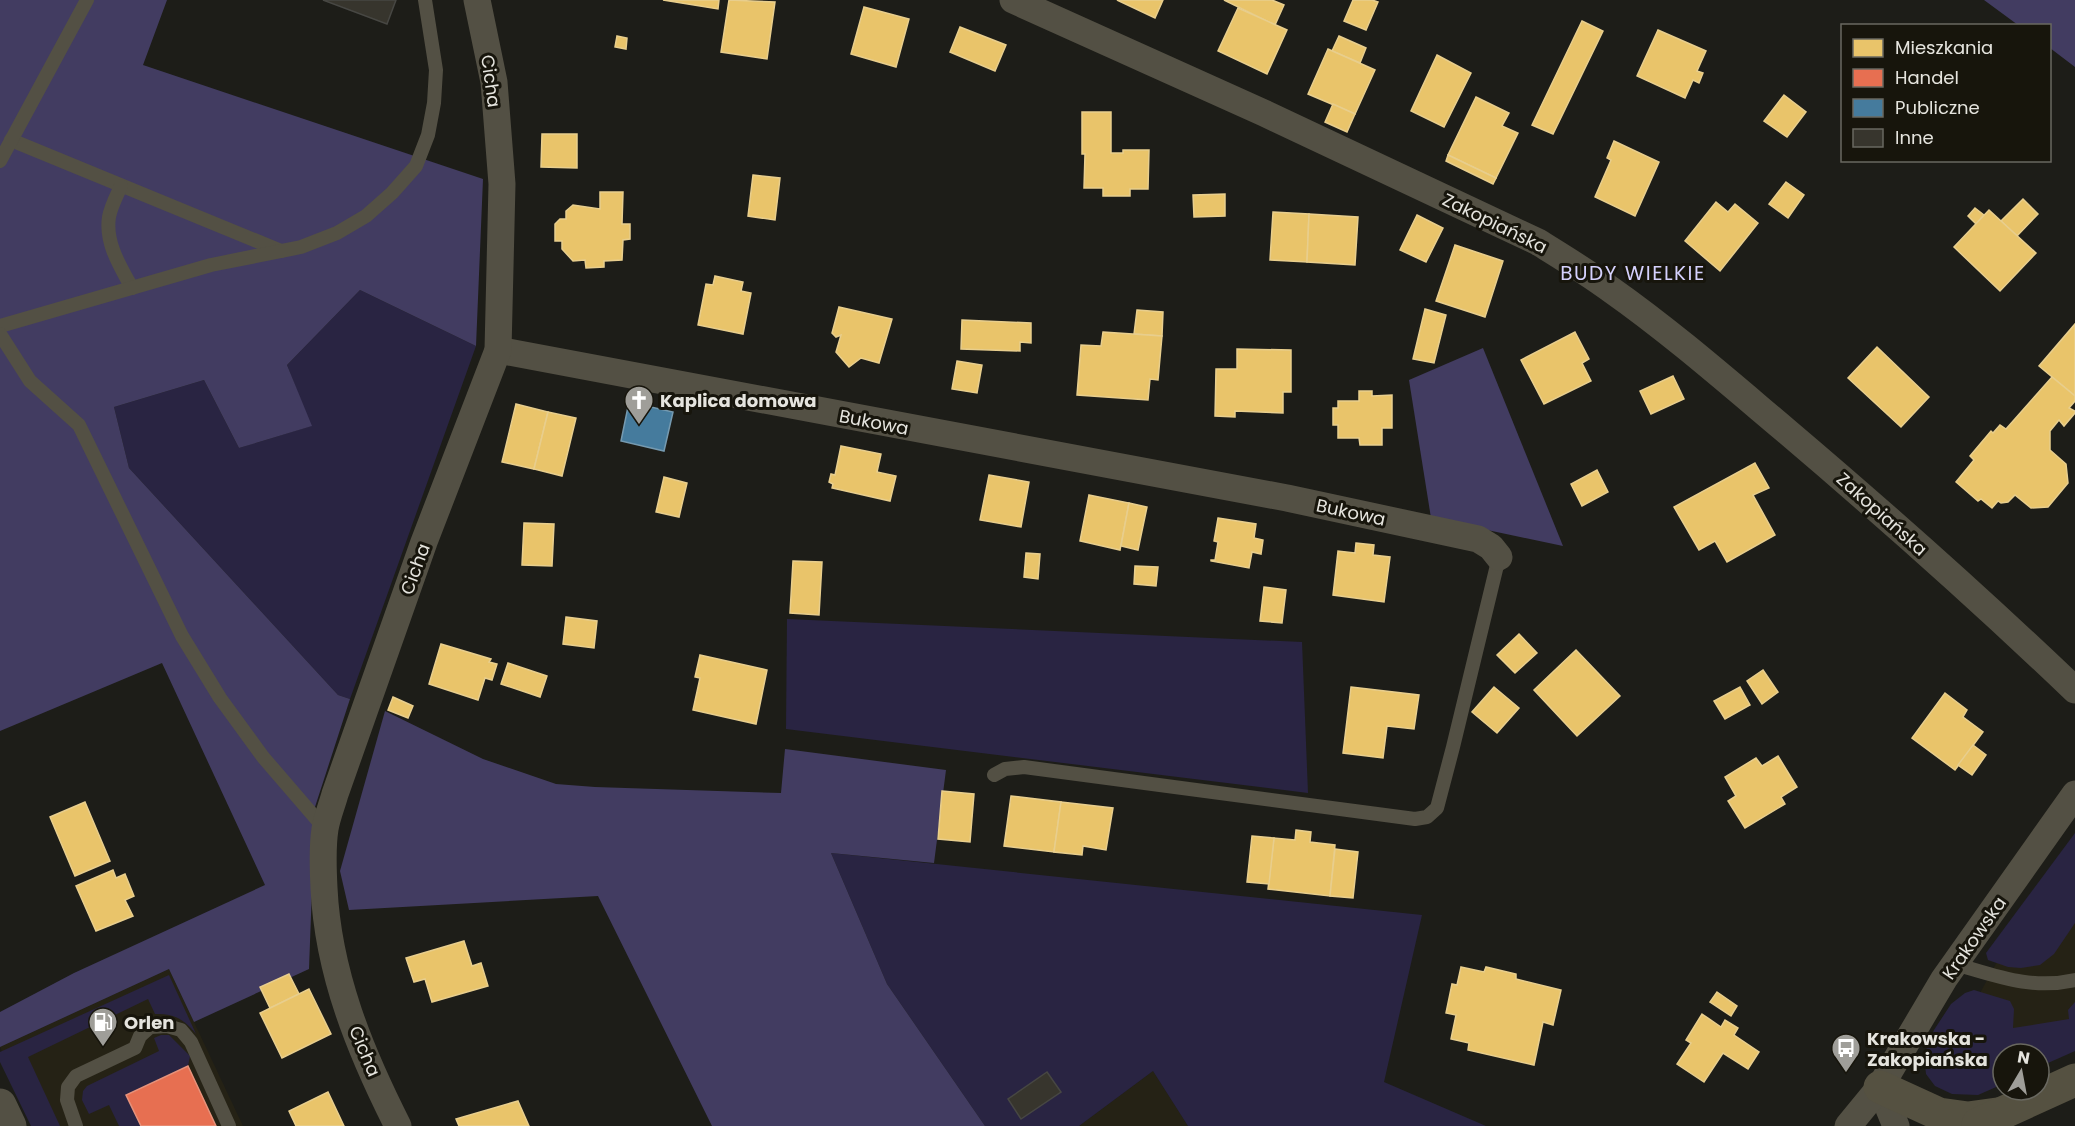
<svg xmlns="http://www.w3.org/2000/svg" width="2075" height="1126" viewBox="0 0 2075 1126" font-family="Poppins,sans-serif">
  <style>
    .built { fill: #252215 }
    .green { fill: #292442 }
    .forest { fill: #423c61 }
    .homes { fill: #e9c46a; stroke: #e8ce8d; stroke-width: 1.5 }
    .shops { fill: #e76f51; stroke: #e6927b; stroke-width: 1.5 }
    .public { fill: #457b9d; stroke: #759ab0; stroke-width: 1.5 }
    .building { fill: #37352d; stroke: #474743; stroke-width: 1.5 }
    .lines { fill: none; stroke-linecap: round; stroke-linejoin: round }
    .service { stroke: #535044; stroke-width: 14 }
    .minor { stroke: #535044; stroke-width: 27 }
    .tertiary { stroke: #535044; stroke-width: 33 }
    .secondary { stroke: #555141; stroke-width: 33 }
    .labels { text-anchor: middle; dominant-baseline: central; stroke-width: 6; stroke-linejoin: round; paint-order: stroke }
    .street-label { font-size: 18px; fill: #e5e4de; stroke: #17150c }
    .poi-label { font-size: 18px; font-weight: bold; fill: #e5e4de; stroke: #17150c; text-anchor: start }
    .neighbourhood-label { font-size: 20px; letter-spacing: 1.5px; fill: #d5d1fd; stroke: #17150c }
  </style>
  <rect width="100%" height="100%" fill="#1d1d18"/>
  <g class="built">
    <path d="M2075 855V1039L2039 1054H2003L1968 1015 1998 960Z"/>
    <path d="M169 969 243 1126H37L0 1047Z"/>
    <path d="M1153 1071 1188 1126H1079Z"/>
  </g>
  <g class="green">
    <path d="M360 290 476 346 350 699 338 695 129 468 114 407 204 380 239 448 311 426 287 365Z"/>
    <path d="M787 619 1302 642 1308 793 786 729Z"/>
    <path d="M2075 833V923L2054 954 2040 965 2021 968 2008 967 1988 960 1986 953Z"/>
    <path d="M831 853 1422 915 1384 1082 1486 1126H1188L1153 1071 1079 1126H985L887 984Z"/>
    <path d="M169 975 196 1034C185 1020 174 1013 155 1014L148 999 28 1057 60 1126H31L0 1062V1052Z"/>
    <path d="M1974 990 2010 1001 2014 1009 2013 1028 2069 1019 2068 1010 2075 1002V1051L2039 1067V1054H2003V1084L1978 1095 1952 1094 1935 1086 1926 1074 1924 1055 1934 1030 1951 1004 1965 993Z"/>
    <path d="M161 1035H169L190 1056 188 1066 127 1095 141 1126H119L109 1105 89 1114 82 1100 83 1091 87 1086 159 1051 154 1038Z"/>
  </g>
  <g class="forest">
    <path d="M0 0H167L143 65 483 179 476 346 360 290 287 365 312 426 239 448 204 380 114 407 129 468 338 695 350 699 315 807 309 969 194 1022 169 969 0 1047V1012L74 973 265 885 162 663 0 731Z"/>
    <path d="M1984 0H2075V67L2050 48V26L2018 25Z"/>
    <path d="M1483 348 1563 546 1431 518 1409 380Z"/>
    <path d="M385 711 483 759 556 784 595 787 781 793 785 749 946 770 934 863 831 853 887 984 985 1126H712L598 896 349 910 340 871Z"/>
  </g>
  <g class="homes">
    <path d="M663 0H719L718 9Z"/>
    <path d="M729 0 775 2 767 59 721 52Z"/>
    <path d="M1117 0H1163L1155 18Z"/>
    <path d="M1224 0H1272L1284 5 1275 25Z"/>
    <path d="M1353 0H1372L1378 2 1366 30 1344 21Z"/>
    <path d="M864 7 909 19 896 67 851 54Z"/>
    <path d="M1238 8 1287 30 1267 74 1218 51Z"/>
    <path d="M1582 21 1603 31 1553 134 1532 125Z"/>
    <path d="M960 27 1006 45 995 71 950 52Z"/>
    <path d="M1658 30 1706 51 1697 71 1703 73 1699 83 1693 80 1685 98 1637 76Z"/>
    <path d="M617 36 627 38 626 49 615 47Z"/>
    <path d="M1339 36 1366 48 1360 63 1332 51Z"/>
    <path d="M1328 49 1375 70 1355 114 1308 94Z"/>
    <path d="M1437 55 1471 73 1444 127 1411 111Z"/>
    <path d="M1784 95 1806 112 1787 137 1764 121Z"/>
    <path d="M1476 97 1509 113 1502 126 1518 133 1496 178 1448 155Z"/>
    <path d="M1333 104 1355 114 1347 132 1325 122Z"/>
    <path d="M1082 112H1111V153H1123V150H1149L1148 189H1130V196H1103V188H1084L1085 154H1082Z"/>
    <path d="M542 134H577V168L541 167Z"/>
    <path d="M1614 141 1659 162 1635 216 1595 197 1611 160 1607 158Z"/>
    <path d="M1448 155 1496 178 1493 184 1446 161Z"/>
    <path d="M753 175 780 178 775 220 748 216Z"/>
    <path d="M1786 182 1804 195 1788 218 1769 204Z"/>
    <path d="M600 192H623L622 224H630V239L623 240 622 260 604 261V267L586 268 585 260 573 261 562 249V241H555V224L560 219H566V211L573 205 600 209Z"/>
    <path d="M1225 194V216L1194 217 1193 195Z"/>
    <path d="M2023 199 2038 214 2017 236 2001 221Z"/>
    <path d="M1716 202 1728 212 1735 204 1758 223 1720 271 1685 241Z"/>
    <path d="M1975 208 1984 215 1976 224 1968 216Z"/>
    <path d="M1989 210 2036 253 2000 291 1954 247Z"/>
    <path d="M1273 212 1309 214 1307 262 1270 260Z"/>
    <path d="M1309 214 1358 217 1355 265 1307 262Z"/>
    <path d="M1417 215 1443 228 1426 262 1400 250Z"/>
    <path d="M1455 245 1503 261 1485 317 1436 301Z"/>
    <path d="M715 276 743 282 741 291 751 293 743 334 698 325 706 284 713 285Z"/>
    <path d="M839 307 892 319 879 363 861 358 849 367 836 352 841 335 836 337 832 333Z"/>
    <path d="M1425 309 1446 315 1434 363 1413 359Z"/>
    <path d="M1137 310 1163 312 1162 336 1134 334Z"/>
    <path d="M962 320 1031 323V343L1020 342V351L961 349Z"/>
    <path d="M2075 324V396L2039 366Z"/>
    <path d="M1103 332 1162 336 1158 380 1150 379 1148 400 1077 395 1081 345 1101 346Z"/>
    <path d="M1575 332 1589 359 1582 363 1591 381 1544 404 1521 360Z"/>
    <path d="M1877 347 1929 397 1901 427 1848 378Z"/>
    <path d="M1237 349 1291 350V392H1283V413L1235 411V417L1215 416 1216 369H1237Z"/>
    <path d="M957 361 982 365 977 393 952 389Z"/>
    <path d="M1673 376 1684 399 1651 414 1640 391Z"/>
    <path d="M2052 377 2075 396V401L2069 408 2075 411V413L2064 426 2059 420 2050 431V450L2066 464 2068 483 2048 507 2031 508 2015 495 2008 502 2001 503 1998 501 1992 508 1981 499 1978 501 1956 482 1974 460 1970 456 1991 431 1993 433 2000 425 2006 429Z"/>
    <path d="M1359 391H1372V396L1392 395V428H1382V445H1360L1359 438H1338V425H1333V408H1338V401H1359Z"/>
    <path d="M516 404 548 412 534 469 502 462Z"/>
    <path d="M548 412 576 418 562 476 534 469Z"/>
    <path d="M841 446 881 454 877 472 896 476 890 501 832 488 833 484 829 482 831 474 835 475Z"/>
    <path d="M1755 463 1769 488 1753 495 1775 535 1727 562 1715 541 1699 550 1674 507Z"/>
    <path d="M1597 470 1608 492 1582 506 1571 484Z"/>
    <path d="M989 475 1029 482 1021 527 980 520Z"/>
    <path d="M664 477 687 483 679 517 656 512Z"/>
    <path d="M1089 495 1129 503 1120 550 1080 541Z"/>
    <path d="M1129 503 1147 507 1138 550 1121 546Z"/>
    <path d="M1218 518 1256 524 1254 538 1263 540 1261 554 1252 552 1249 568 1211 561V560H1215L1218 542 1214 541Z"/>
    <path d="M524 523 554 524 552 566 522 565Z"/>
    <path d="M1356 543 1374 545 1373 555 1390 557 1384 602 1333 595 1338 551 1355 553Z"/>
    <path d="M1026 553 1040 554 1038 579 1024 577Z"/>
    <path d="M793 561 822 562 819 615 790 613Z"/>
    <path d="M1135 566 1158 567 1156 586 1134 584Z"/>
    <path d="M1264 587 1286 590 1282 623 1260 621Z"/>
    <path d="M566 617 597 621 594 648 563 644Z"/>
    <path d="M1519 634 1537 653 1515 673 1497 655Z"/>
    <path d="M441 644 491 659 489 662 497 664 492 680 485 678 478 700 429 684Z"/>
    <path d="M1576 650 1620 696 1577 736 1534 690Z"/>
    <path d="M700 655 767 670 756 724 693 710 700 678 695 677Z"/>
    <path d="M508 663 547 676 540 697 501 684Z"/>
    <path d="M1763 670 1778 692 1762 704 1747 681Z"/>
    <path d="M1351 687 1419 695 1414 729 1387 726 1383 758 1343 753Z"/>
    <path d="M1494 687 1519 708 1497 733 1472 712Z"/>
    <path d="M1740 687 1750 705 1725 719 1714 701Z"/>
    <path d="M1945 693 1967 710 1963 717 1983 732 1955 770 1912 738Z"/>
    <path d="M393 697 413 706 408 718 388 710Z"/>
    <path d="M1973 745 1986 755 1972 775 1958 765Z"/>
    <path d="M1778 756 1797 787 1781 797 1785 804 1745 828 1728 801 1736 796 1725 777 1756 758 1762 766Z"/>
    <path d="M942 791 974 794 970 842 938 839Z"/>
    <path d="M1011 796 1061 802 1054 852 1004 846Z"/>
    <path d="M85 802 110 861 75 876 50 817Z"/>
    <path d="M1061 802 1113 808 1106 850 1083 846 1082 855 1054 852Z"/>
    <path d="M1296 830 1311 832 1310 842 1335 845 1330 896 1268 889 1274 838 1295 840Z"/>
    <path d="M1252 836 1274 838 1269 884 1247 882Z"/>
    <path d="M1335 849 1358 852 1353 898 1330 896Z"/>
    <path d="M113 870 116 878 125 874 134 896 125 900 133 916 96 931 76 886Z"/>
    <path d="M464 941 472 966 481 963 488 986 432 1002 425 979 414 982 406 958Z"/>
    <path d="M1461 967 1484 972 1486 967 1516 974V979L1561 990 1553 1025 1543 1022 1534 1065 1468 1050 1469 1043 1451 1039 1456 1015 1446 1013 1452 984 1457 985Z"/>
    <path d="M289 974 299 994 270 1008 260 987Z"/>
    <path d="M309 989 331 1034 282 1058 260 1013Z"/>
    <path d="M1717 992 1737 1006 1731 1016 1710 1002Z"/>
    <path d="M1702 1014 1721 1027 1725 1020 1738 1028 1734 1035 1759 1052 1748 1069 1723 1053 1704 1082 1677 1064 1691 1043 1686 1040Z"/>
    <path d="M328 1092 344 1126H296L289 1111Z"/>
    <path d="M518 1101 529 1126H459L456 1119Z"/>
  </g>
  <path class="shops" d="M188 1066 216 1126H141L126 1095Z"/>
  <path class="public" d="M629 402 673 412 664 451 621 441Z"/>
  <g class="building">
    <path d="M323 0H396L387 24Z"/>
    <path d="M1047 1072 1061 1092 1021 1119 1008 1099Z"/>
  </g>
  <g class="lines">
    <g class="service">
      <path d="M11 140 281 251"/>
      <path d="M0 161 87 0"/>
      <path d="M121 186C117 195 111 206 109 217 105 243 120 266 132 288"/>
      <path d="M0 326 211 265 301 247 337 233 366 216 392 193 416 166 428 135 434 103 436 70 425 0"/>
      <path d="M0 334 30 381 79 425 182 636 220 698 263 757 325 829"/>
      <path d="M994 775 1005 769 1024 767 1415 819 1427 817 1437 808 1453 747 1499 557"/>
      <path d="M1955 964C1997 976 2031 990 2075 980"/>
      <path d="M76 1126 67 1100 68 1087 76 1076 135 1048 140 1036 150 1027 167 1026 181 1030 191 1042 229 1126"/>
    </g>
    <g class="minor">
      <path d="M1013 0 1264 113 1538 242C1562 257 1587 272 1610 289 1671 332 1727 381 1784 429 1883 513 1981 600 2075 690"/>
      <path d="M498 350 1287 498 1478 539 1491 547 1499 557"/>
      <path d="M1880 1087 1896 1126"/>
      <path d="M398 1126C360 1051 328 973 324 888 323 869 322 848 325 829 327 817 332 805 335 794L424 542 498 350 502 184 494 82 477 0"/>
      <path d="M1848 1126 1880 1087 1944 979 2075 794"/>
    </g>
    <path class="tertiary" d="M0 1105 10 1126"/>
    <g class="secondary">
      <path d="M1880 1087 1939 1114 1968 1118 1997 1114"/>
      <path d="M1978 1124 2075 1080"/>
    </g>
  </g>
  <defs>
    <g id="church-pin" transform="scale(1.5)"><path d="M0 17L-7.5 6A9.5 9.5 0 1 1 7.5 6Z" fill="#9f9e99" stroke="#17150c"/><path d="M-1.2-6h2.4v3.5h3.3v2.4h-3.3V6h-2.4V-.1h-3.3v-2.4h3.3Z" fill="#fff"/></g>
    <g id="fuel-pin" transform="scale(1.5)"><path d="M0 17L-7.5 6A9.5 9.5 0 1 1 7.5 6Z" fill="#9f9e99" stroke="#17150c"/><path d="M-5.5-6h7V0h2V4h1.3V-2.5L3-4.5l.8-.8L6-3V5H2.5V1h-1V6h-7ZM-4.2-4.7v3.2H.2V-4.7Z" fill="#fff"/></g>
    <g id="bus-pin" transform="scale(1.5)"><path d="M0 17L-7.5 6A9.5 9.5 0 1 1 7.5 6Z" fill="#9f9e99" stroke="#17150c"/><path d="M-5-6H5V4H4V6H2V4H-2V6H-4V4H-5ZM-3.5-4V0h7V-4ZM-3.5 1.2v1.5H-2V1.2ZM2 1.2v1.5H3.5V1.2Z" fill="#fff"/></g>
  </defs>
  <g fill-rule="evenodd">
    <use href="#church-pin" x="639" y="400"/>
    <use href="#fuel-pin" x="103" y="1022"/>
    <use href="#bus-pin" x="1846" y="1048"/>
  </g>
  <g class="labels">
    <g class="street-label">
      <text transform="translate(491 81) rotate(82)">Cicha</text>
      <text transform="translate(1495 223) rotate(26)">Zakopiańska</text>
      <text transform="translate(874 422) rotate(11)">Bukowa</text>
      <text transform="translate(1351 512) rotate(12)">Bukowa</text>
      <text transform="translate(1882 514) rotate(42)">Zakopiańska</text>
      <text transform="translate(415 569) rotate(-70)">Cicha</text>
      <text transform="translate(1974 938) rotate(-55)">Krakowska</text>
      <text transform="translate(365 1051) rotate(67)">Cicha</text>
    </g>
    <g class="poi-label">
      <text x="660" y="400">Kaplica domowa</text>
      <text x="124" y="1022">Orlen</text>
      <text x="1867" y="1038">Krakowska -<tspan x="1867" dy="21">Zakopiańska</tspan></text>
    </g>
    <g class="neighbourhood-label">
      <text x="1633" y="273">BUDY WIELKIE</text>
    </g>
  </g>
  <rect x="1841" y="24" width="210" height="138" fill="#17150c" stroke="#696860" stroke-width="1.5"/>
  <rect x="1853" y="39" width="30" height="18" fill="#e9c46a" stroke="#696860" stroke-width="1.5"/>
  <text x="1895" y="54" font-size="18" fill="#e5e4de">Mieszkania</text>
  <rect x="1853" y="69" width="30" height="18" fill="#e76f51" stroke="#696860" stroke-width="1.5"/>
  <text x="1895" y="84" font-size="18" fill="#e5e4de">Handel</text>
  <rect x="1853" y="99" width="30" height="18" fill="#457b9d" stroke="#696860" stroke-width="1.5"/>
  <text x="1895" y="114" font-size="18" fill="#e5e4de">Publiczne</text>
  <rect x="1853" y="129" width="30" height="18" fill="#37352d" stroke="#696860" stroke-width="1.5"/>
  <text x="1895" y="144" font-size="18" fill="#e5e4de">Inne</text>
  <g transform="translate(2021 1072) rotate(10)"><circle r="28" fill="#17150c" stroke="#696860" stroke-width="1.5"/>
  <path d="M0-4.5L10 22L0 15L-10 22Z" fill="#9f9e99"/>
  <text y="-9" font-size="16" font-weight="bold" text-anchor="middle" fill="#e5e4de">N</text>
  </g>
</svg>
